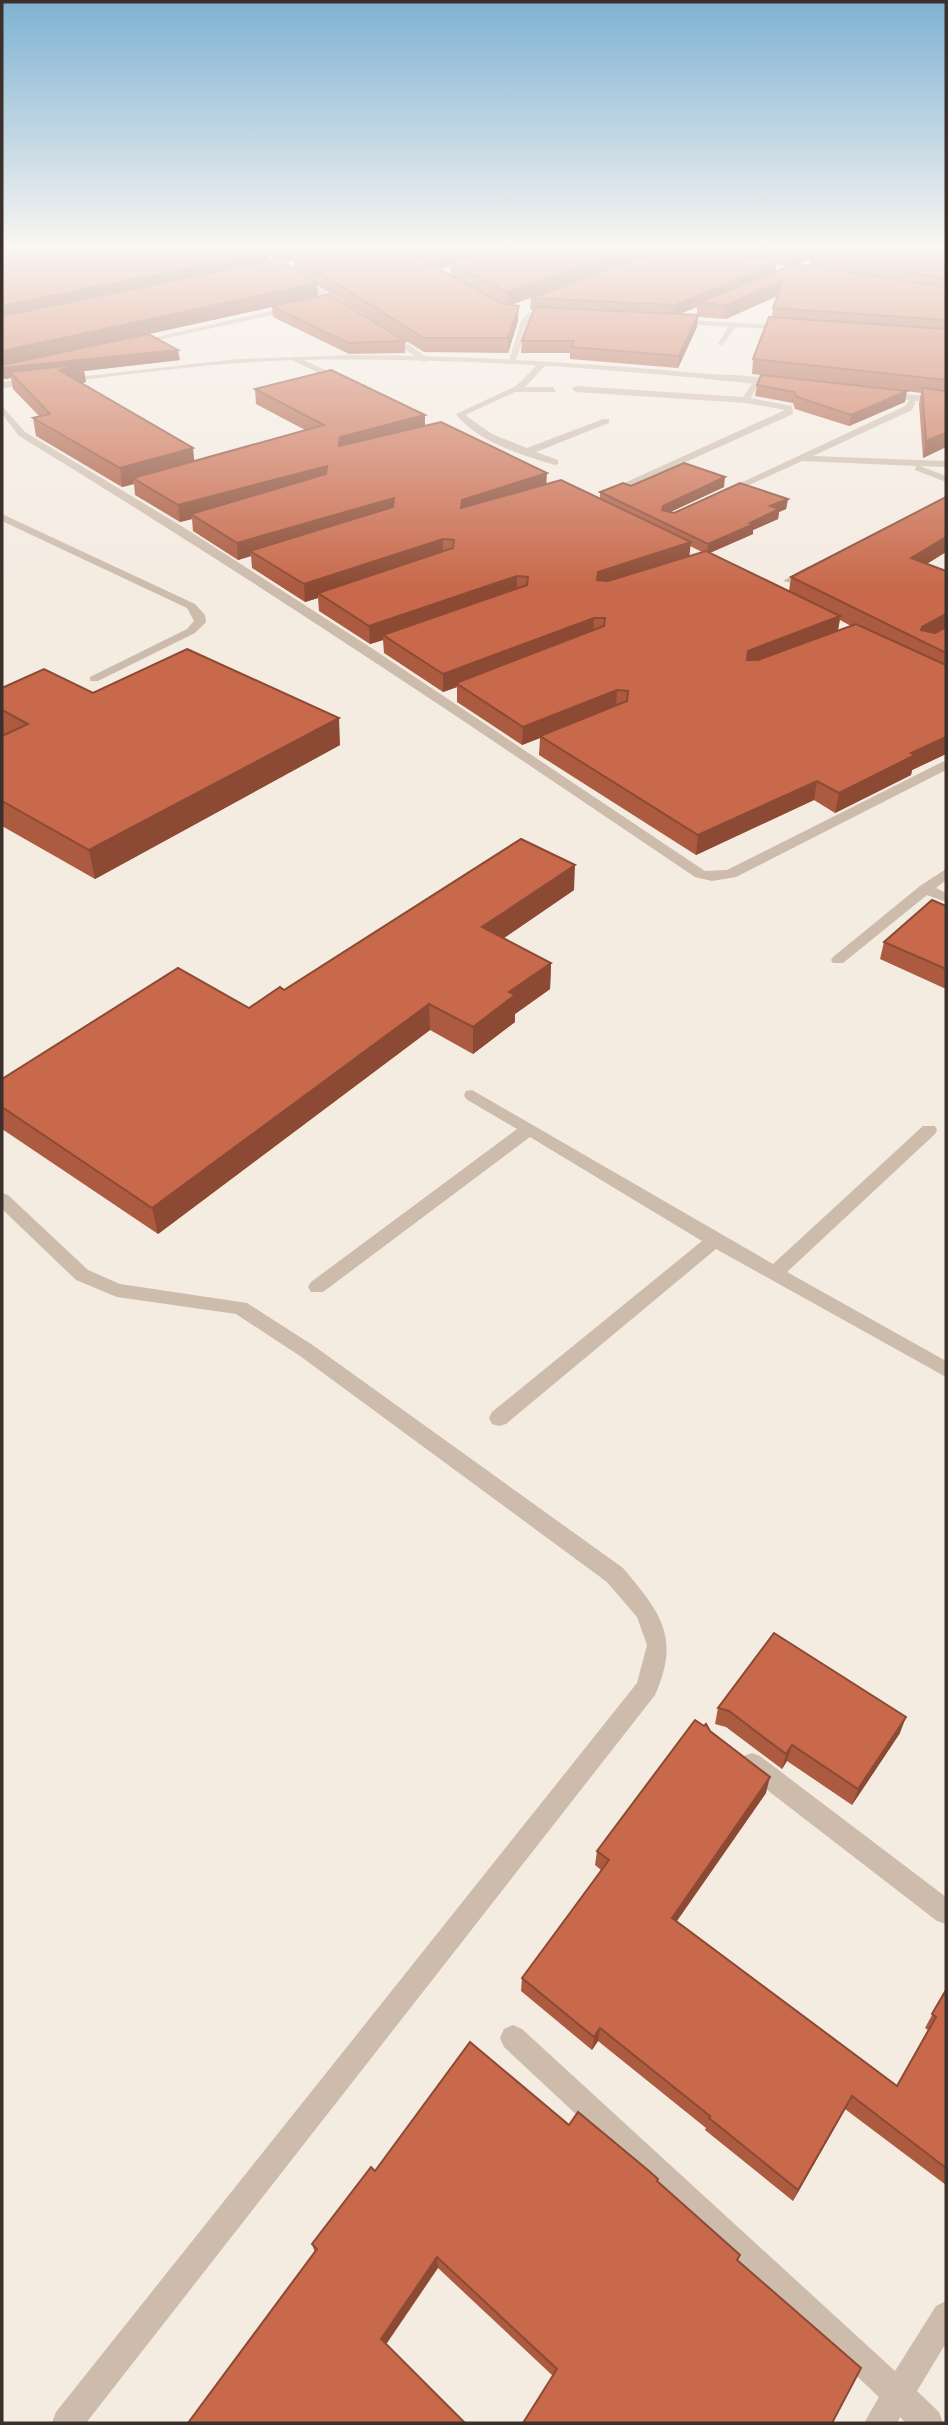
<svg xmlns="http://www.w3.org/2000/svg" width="948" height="2425" viewBox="0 0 948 2425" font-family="Poppins,sans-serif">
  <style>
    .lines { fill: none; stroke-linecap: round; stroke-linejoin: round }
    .service { fill: #cdbbac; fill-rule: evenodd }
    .minor { fill: #cdbbac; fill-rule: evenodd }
    .tertiary { fill: #cdbbac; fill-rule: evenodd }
    .wall { fill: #ac5a40; fill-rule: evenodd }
    .shaded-wall { fill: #8c4a34 }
    .building { fill: #c8694b; stroke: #8c4a34; stroke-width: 2 }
  </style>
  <rect width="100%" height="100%" fill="#f4ebe1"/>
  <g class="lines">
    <g class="service">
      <path d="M2 514 195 604 205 615 206 622 195 633 98 681H90V677L187 629 194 621 187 608 2 521Z"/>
      <path d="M2 1193 8 1195 88 1270 120 1284 247 1303 314 1346 623 1568C660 1612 681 1637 655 1695L86 2423H52L56 2412 637 1683 647 1645 637 1617 607 1582 300 1356 236 1314 117 1297 76 1280 2 1209Z"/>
    </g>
    <g class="minor">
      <path d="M297 275H300L349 307 342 309 294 279Z"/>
      <path d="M296 305 299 309 135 345 131 343Z"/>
      <path d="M529 312 559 315 555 317 534 316 529 322 515 363 508 365 521 321Z"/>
      <path d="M674 319 789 326 793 328 789 330 736 327 722 346 718 344 728 327 671 323Z"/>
      <path d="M383 331H389L431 360 424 362 383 335Z"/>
      <path d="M295 356 347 380 348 382 341 384 292 360Z"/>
      <path d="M539 363 546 365 525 387H553L556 392H515L465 415 492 434 527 448 603 419H609V423L536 452 558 460V464L555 465C522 455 477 442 456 414L516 386Z"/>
      <path d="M756 378 760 381 751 398 792 406 793 414 623 490 618 487 620 485 785 410 746 403 576 392 572 389 576 386 743 397Z"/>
      <path d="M913 395 917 398 912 410 813 456 946 461V467L920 466 946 476V482L915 470 916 466 802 461 725 496 717 494 905 406Z"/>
      <path d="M2 406 25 432 183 527 373 649 705 871 727 870 942 762 946 761V770L736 877 712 881 695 877C472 726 249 576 19 436L2 414Z"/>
      <path d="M809 566 818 568 792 583 783 581Z"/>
      <path d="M946 869V880L936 888 946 893V902L927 895 843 963H833L831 960 833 957 920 886Z"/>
      <path d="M472 1090 773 1264 923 1126H935L937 1130 935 1134 787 1272 946 1361V1377L716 1249 506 1424 499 1426 492 1424 489 1418 492 1412 702 1241 530 1137 323 1292H311L308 1287 311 1282 517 1129 466 1099 464 1095 466 1091Z"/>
      <path d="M752 1753 760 1756 946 1897V1924L937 1921 744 1772 740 1764 744 1756Z"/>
      <path d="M513 2025 522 2029 895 2371 936 2306 946 2301V2343L917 2391 939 2412 943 2423H906L900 2417 897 2423H864L879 2397 504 2047 500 2038 504 2029Z"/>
    </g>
    <g class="tertiary">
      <path d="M356 355C474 356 591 363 709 374 728 375 772 375 787 384L783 387C621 369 459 357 296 360 219 362 141 373 64 382L60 379 238 359Z"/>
      <path d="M36 379 39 384 2 388V382Z"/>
      <path d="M884 392 946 398V404L881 397Z"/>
    </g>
  </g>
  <g class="wall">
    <path d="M2 247H669L511 305 518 321 508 353 424 352 317 285 318 296 405 341V353L349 354 273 317 272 307 149 334 180 360 84 371 86 382 81 383 194 461 305 430 256 404 255 389 425 426 546 484 600 498V492L631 486 724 487 670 512 674 513 788 499 786 509 779 512 778 519 753 530V534L710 553 789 591 791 577 946 497V552L927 564 946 571V754L912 770 911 775 835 813 814 800 696 855 539 755 540 738 522 745 457 702V687L443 692 384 653 383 640 370 644 319 611 318 598 305 602 252 568 251 556 238 560 193 531 192 519 180 522 135 495 134 484 122 487 36 436 33 418 39 416 13 389 11 378 4 379 2 377ZM267 254 277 260 267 262ZM294 260V268L285 263ZM450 266V275L439 269ZM690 546 702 552 689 556ZM840 620 851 626 838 631Z"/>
    <path d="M671 247H946V447L923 458 919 404 921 393 906 391 905 402 849 426 795 409 793 403 755 396 757 385 761 375 752 374 753 359 772 317 773 308 777 296 726 319 698 317 697 327 678 368 570 359V353H521L522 341 534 310 530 309 531 298ZM810 259 809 266 797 264ZM776 264 788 267 775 272ZM697 307V315L679 314Z"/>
    <path d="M2 688 93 693 340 745 95 879 2 826V736L3 735H2Z"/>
    <path d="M574 890 504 938 551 963 550 989 515 1014V1022L473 1054 430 1030 158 1234 2 1129V1079L249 1008 284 990Z"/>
    <path d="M946 906V989L880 959 884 942Z"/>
    <path d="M718 1708 900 1733 852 1805 787 1761 782 1769 726 1727 715 1724Z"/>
    <path d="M710 1731 766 1793 677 1921 897 2086 928 2030 925 2028 946 1989V2185L845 2109 793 2201 705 2130 706 2128 598 2041 592 2050 521 1991 522 1978 601 1870 595 1865 597 1851Z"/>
    <path d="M569 2125 658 2179 657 2182 740 2255 737 2261 553 2376 438 2268 188 2423 315 2253 312 2244 375 2171Z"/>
  </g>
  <g class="shaded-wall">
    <path d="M95 247H155L96 257Z"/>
    <path d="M291 247H343L293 256 294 260 283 263 282 250Z"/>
    <path d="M465 247H505L450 263V266L437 270V257Z"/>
    <path d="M633 247H669L508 306V292Z"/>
    <path d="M808 247H837L810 257V259L791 267 792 254Z"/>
    <path d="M267 252 268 266 2 321V306Z"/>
    <path d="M776 263 775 274 698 303 697 307 675 316V305Z"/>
    <path d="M783 280 782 294 726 319 727 305Z"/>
    <path d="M317 283 318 297 2 366V351Z"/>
    <path d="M519 306 518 321 508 353V338Z"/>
    <path d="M698 315 697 327 678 368 679 356Z"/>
    <path d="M178 350 180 360 84 371 86 382 62 387 10 372 11 378 4 379 2 368Z"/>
    <path d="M907 391 905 402 849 426 851 415Z"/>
    <path d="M425 415V431L339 446 340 437Z"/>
    <path d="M946 433V447L923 458 926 441Z"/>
    <path d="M193 448 195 467 133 478 134 484 122 487 120 468Z"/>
    <path d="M327 466 328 482 191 514 192 519 180 522 178 505Z"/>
    <path d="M547 473 546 489 461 525 462 500Z"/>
    <path d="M725 477 724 487 662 516 663 506Z"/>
    <path d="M394 498 395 515 250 551 251 556 238 560 237 543Z"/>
    <path d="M788 499 786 509 779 512 778 519 753 530V534L707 554 708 544 750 523 770 506Z"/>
    <path d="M946 537V552L907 575 911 558Z"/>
    <path d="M443 539V556L318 593V598L305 602 304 584Z"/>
    <path d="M691 542 689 559 596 598 598 572Z"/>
    <path d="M517 576V594L383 635V640L370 644 369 626Z"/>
    <path d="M946 614V630L920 640 922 627Z"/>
    <path d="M840 616 837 634 746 670 748 651Z"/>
    <path d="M594 618 593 636 456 683 457 687 443 692V674Z"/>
    <path d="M617 690 616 709 540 736V738L522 745 523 727Z"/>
    <path d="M339 718 340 745 95 879 89 850Z"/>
    <path d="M946 737V754L912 770 911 775 835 813 839 793 911 753Z"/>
    <path d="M817 781 814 800 696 855 698 835Z"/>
    <path d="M575 865 574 890 482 953V927Z"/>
    <path d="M551 963 550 989 515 1014V1022L473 1054V1027L509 992Z"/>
    <path d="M429 1004 430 1030 158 1234 152 1208Z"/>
    <path d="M906 1717 900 1733 852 1805 858 1789Z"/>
    <path d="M792 1745 787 1761 782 1769 786 1754Z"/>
    <path d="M770 1777 766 1793 669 1932 672 1918Z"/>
    <path d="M600 2028 598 2041 592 2050 594 2037Z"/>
    <path d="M852 2096 845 2109 793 2201 798 2190Z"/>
    <path d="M437 2257 438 2268 383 2349 381 2339Z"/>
  </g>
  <g class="building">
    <path d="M2 247H74L96 254 126 247H258L267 252 2 306Z"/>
    <path d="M278 247H291L282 250Z"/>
    <path d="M326 247H399L501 303 519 306 508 338H424L293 256Z"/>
    <path d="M420 247H465L437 257Z"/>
    <path d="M494 247H633L508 292 450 263Z"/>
    <path d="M671 247H707L776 263 675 305 531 298Z"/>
    <path d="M764 247H808L792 254Z"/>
    <path d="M832 247H946V278L810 257Z"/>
    <path d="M279 259 317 283 2 351V316Z"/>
    <path d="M794 264 946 287V320L773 308 783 280 727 305 698 303Z"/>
    <path d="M329 294 405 341 348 343 272 306Z"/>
    <path d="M535 307 698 315 679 356 571 347 574 341H522Z"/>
    <path d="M769 317 946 329V380L753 359Z"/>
    <path d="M148 334 178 350 2 368V365Z"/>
    <path d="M83 364 59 370 193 448 120 468 33 418 50 414 10 372Z"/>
    <path d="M331 370 425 415 340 437 339 446 441 422 547 473 462 500 461 508 561 480 691 542 598 572 597 580 608 581 706 551 840 616 748 651 747 660H758L856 624 946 665V737L911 753 915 755 839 793 817 781 698 835 540 736 627 701 628 691 617 690 523 727 456 683 604 626 605 618H594L443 674 383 635 527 585 528 577 517 576 369 626 318 593 453 548 454 540 443 539 304 584 250 551 393 507 394 498 237 543 191 514 326 474 327 466 178 505 133 478 324 425 255 389Z"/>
    <path d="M761 375 907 391 851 415 797 397 794 392 757 385Z"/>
    <path d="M922 388 946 391V433L926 441Z"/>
    <path d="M684 463 725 477 663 506 662 510 674 513 740 483 788 499 770 506 779 509 750 523 754 524 708 544 600 492 623 483 631 486Z"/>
    <path d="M946 497V537L911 558 946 571V614L922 627 921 630 935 633 946 627V653L791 577Z"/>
    <path d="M187 649 339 718 89 850 2 801V736L28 724 2 710V688L44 669 93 693Z"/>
    <path d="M521 839 575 865 482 927 551 963 509 992 515 995 473 1027 429 1004 152 1208 2 1107V1079L178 968 249 1008 280 987 284 990Z"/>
    <path d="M932 900 946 906V969L884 942Z"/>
    <path d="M774 1633 906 1717 858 1789 792 1745 786 1754 729 1711 718 1708Z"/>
    <path d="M695 1720 704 1726 706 1724 710 1731 770 1777 672 1918 897 2086 936 2017 932 2014 946 1990V2168L852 2096 798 2190 709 2118 710 2116 600 2028 594 2037 522 1978 609 1860 597 1851Z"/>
    <path d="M470 2042 569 2125 578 2112 649 2171 658 2179 657 2181 740 2255 737 2260 861 2368 832 2423H523L557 2369 437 2257 381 2339 465 2423H188L317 2249 312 2244 371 2167 375 2171Z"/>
  </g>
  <linearGradient id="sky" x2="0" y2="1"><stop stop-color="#7eb2d2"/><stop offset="0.42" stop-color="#faf6f2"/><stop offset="1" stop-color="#faf6f2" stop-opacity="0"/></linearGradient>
  <rect width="948" height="587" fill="url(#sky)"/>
  <rect width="948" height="2425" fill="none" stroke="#3b302b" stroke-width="7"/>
</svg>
